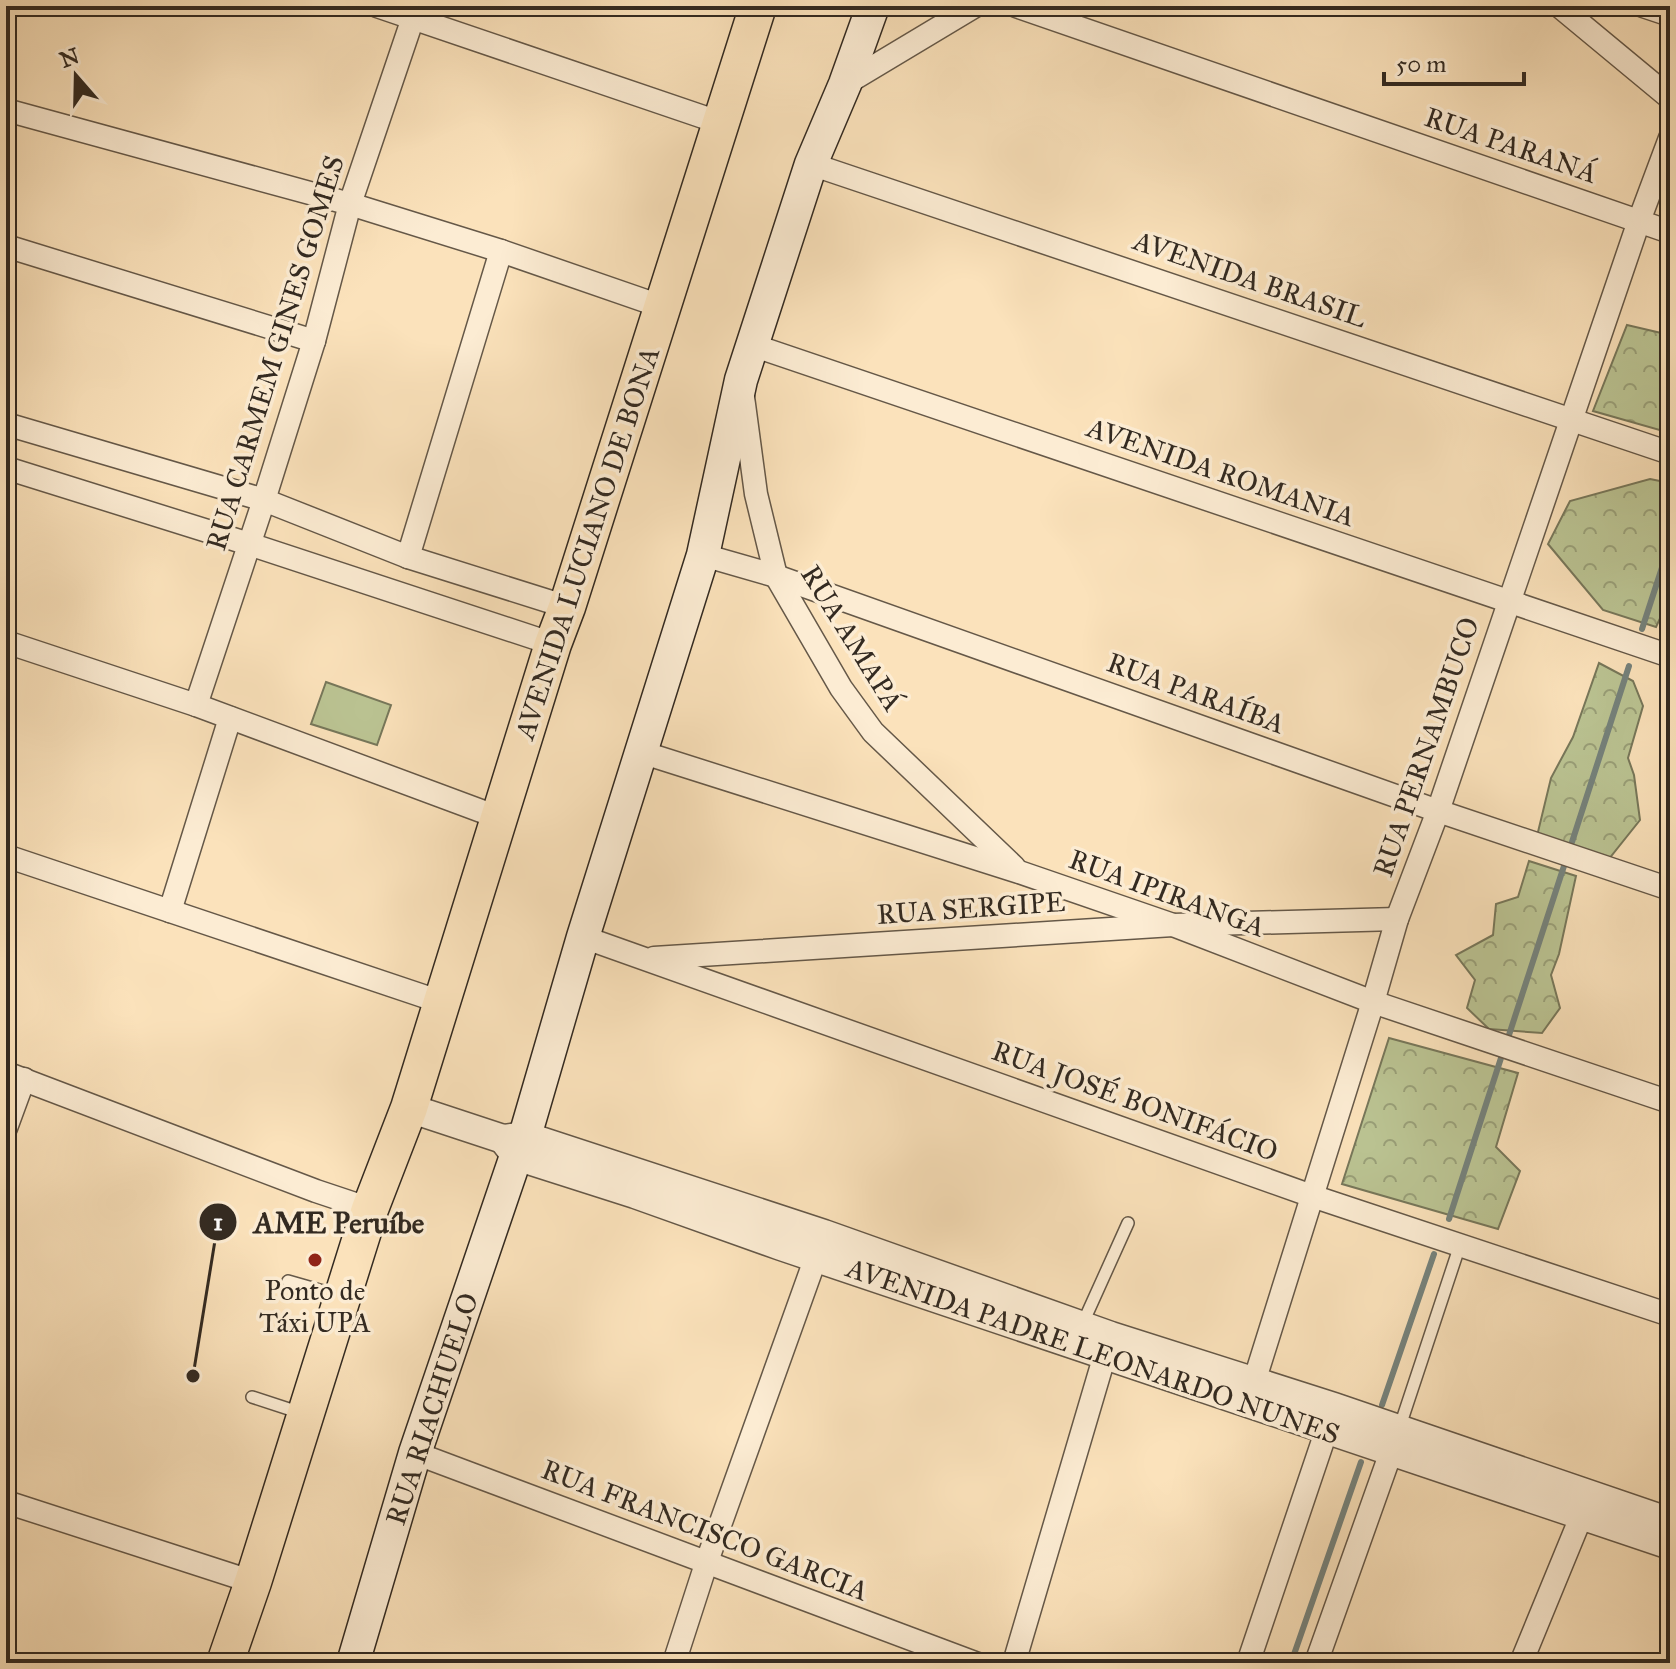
<svg xmlns="http://www.w3.org/2000/svg" width="1676" height="1669" viewBox="0 0 1676 1669" font-family="'IM FELL Great Primer',serif">
  <style>
    .forest { fill: url(#forest-crowns); stroke: #77775a; stroke-width: 2 }
    .green { fill: #bbc493; stroke: #77775a; stroke-width: 2 }
    .lines { fill: none; stroke-linecap: round; stroke-linejoin: round }
    .stream { stroke: #75827c; stroke-width: 6 }
    .service-casing { stroke: #655848; stroke-width: 14 }
    .minor-casing { stroke: #655848; stroke-width: 25 }
    .tertiary-casing { stroke: #655848; stroke-width: 31 }
    .secondary-casing { stroke: #332a21; stroke-width: 35 }
    .primary-casing { stroke: #332a21; stroke-width: 39 }
    .service { stroke: #fcecd3; stroke-width: 11 }
    .minor { stroke: #fcecd3; stroke-width: 22 }
    .tertiary { stroke: #fcecd3; stroke-width: 28 }
    .secondary { stroke: #fcecd3; stroke-width: 32 }
    .primary { stroke: #fbe2bb; stroke-width: 36 }
    .poi-dot { fill: #8f2418; stroke: #fcecd3; stroke-width: 3 }
    .labels { text-anchor: middle; dominant-baseline: central; stroke-width: 7; stroke-linejoin: round; paint-order: stroke }
    .street-label { font-size: 28px; fill: #332a21; stroke: #fcecd3 }
    .poi-label { font-size: 28px; fill: #332a21; stroke: #fcecd3 }
    .leader { fill: none; stroke: #332a21; stroke-width: 3 }
    .callout-dot { fill: #332a21; stroke: #fcecd3; stroke-width: 3 }
    .mark-label { font-size: 24px; text-anchor: middle; font-weight: bold; fill: #fff }
    .callout-label { font-size: 30px; text-anchor: middle; font-weight: bold; fill: #332a21; stroke: #fcecd3; stroke-width: 7; stroke-linejoin: round; paint-order: stroke }
  </style>
  <defs>
    <pattern id="forest-crowns" width="20" height="18" patternUnits="userSpaceOnUse" patternTransform="scale(2)"><rect width="20" height="18" fill="#bbc493"/><path d="M2 6a3 3 0 1 1 6 0M12 15a3 3 0 1 1 6 0" fill="none" stroke="#999f78"/></pattern>
  </defs>
  <rect width="100%" height="100%" fill="#fbe2bb"/>
  <filter id="stains"><feTurbulence type="fractalNoise" baseFrequency=".0025" numOctaves="4"/><feColorMatrix values="0 0 0 0 .2 0 0 0 0 .09 0 0 0 0 .02 0 0 0 .5 -.17"/></filter>
  <radialGradient id="worn" r=".72"><stop offset=".6" stop-color="#630" stop-opacity="0"/><stop offset="1" stop-color="#630" stop-opacity=".3"/></radialGradient>
  <g class="forest">
    <path d="M1627 325 1670 335V433L1593 411Z"/>
    <path d="M1650 479 1670 483V597L1656 627 1603 610 1548 544 1570 501Z"/>
    <path d="M1599 663 1633 681 1643 706 1628 758 1634 775 1640 820 1608 860 1537 836 1551 778 1573 737Z"/>
    <path d="M1529 861 1576 876 1559 954 1551 975 1560 1008 1542 1033 1489 1029 1467 1008 1475 980 1456 955 1493 935 1496 904 1518 897Z"/>
    <path d="M1389 1038 1518 1073 1496 1147 1520 1171 1498 1229 1342 1184Z"/>
  </g>
  <path class="green" d="M326 682 391 705 377 745 311 724Z"/>
  <g class="lines">
    <g class="stream">
      <path d="M1642 629 1670 543"/>
      <path d="M1572 842 1629 666"/>
      <path d="M1508 1038 1564 866"/>
      <path d="M1449 1219 1501 1058"/>
      <path d="M1382 1405 1434 1254"/>
      <path d="M1291 1663 1361 1462"/>
    </g>
    <g class="service-casing">
      <g id="service">
        <path d="M288 1281 337 1295"/>
        <path d="M1082 1325 1128 1223"/>
        <path d="M252 1397 301 1413"/>
        <path d="M1399 1429 1460 1245"/>
      </g>
    </g>
    <g class="minor-casing">
      <g id="minor">
        <path d="M377 6 721 123"/>
        <path d="M1016 6 1670 232"/>
        <path d="M1559 6 1670 98"/>
        <path d="M1643 6 1670 15"/>
        <path d="M845 84 975 6"/>
        <path d="M6 110 350 204 501 251 663 307"/>
        <path d="M811 164 1670 453"/>
        <path d="M6 246 314 341"/>
        <path d="M752 345 1670 656"/>
        <path d="M743 397 756 494 776 576 841 688 873 732 1014 867"/>
        <path d="M6 424 264 500 408 557 567 607"/>
        <path d="M6 468 249 544 553 644"/>
        <path d="M703 555 776 576 1438 811 1670 889"/>
        <path d="M408 557 501 251"/>
        <path d="M6 642 196 705 500 818"/>
        <path d="M196 705 264 500 314 341 350 204 417 6"/>
        <path d="M641 752 1019 872 1173 925 1373 1002 1670 1102"/>
        <path d="M6 856 441 1002"/>
        <path d="M170 911 230 718"/>
        <path d="M583 937 1312 1196 1670 1315"/>
        <path d="M654 958 1173 925 1397 919"/>
        <path d="M6 1073 316 1191 370 1209"/>
        <path d="M6 1128 24 1079"/>
        <path d="M1248 1395 1254 1382 1373 1002 1397 919 1438 811 1639 221 1670 138"/>
        <path d="M415 1453 975 1663"/>
        <path d="M6 1502 253 1582"/>
        <path d="M674 1663 706 1564 821 1243"/>
        <path d="M1014 1663 1109 1341"/>
        <path d="M1248 1663 1332 1414"/>
        <path d="M1316 1663 1396 1438"/>
        <path d="M1521 1663 1588 1500"/>
      </g>
    </g>
    <g class="tertiary-casing">
      <g id="tertiary">
        <path d="M409 1108 503 1139 525 1136 824 1234 1111 1336 1334 1407 1670 1522"/>
        <path d="M503 1139 516 1156 635 1194 781 1246 1670 1545"/>
      </g>
    </g>
    <g class="secondary-casing">
      <path id="secondary" d="M353 1663 415 1453 516 1156 525 1136 583 937 703 555 741 380 811 164 845 84 873 6"/>
    </g>
    <g class="primary-casing">
      <path id="primary" d="M225 1663 253 1582 370 1209 409 1108 553 644 567 607 758 6"/>
    </g>
    <use href="#service" class="service"/>
    <use href="#minor" class="minor"/>
    <use href="#tertiary" class="tertiary"/>
    <use href="#secondary" class="secondary"/>
    <use href="#primary" class="primary"/>
  </g>
  <circle class="poi-dot" cx="315" cy="1260" r="8"/>
  <g class="labels">
    <g class="street-label">
      <text transform="translate(1511 145) rotate(19)">RUA PARANÁ</text>
      <text transform="translate(1250 279) rotate(19)">AVENIDA BRASIL</text>
      <text transform="translate(275 353) rotate(-73)">RUA CARMEM GINES GOMES</text>
      <text transform="translate(1221 472) rotate(19)">AVENIDA ROMANIA</text>
      <text transform="translate(587 543) rotate(-72)">AVENIDA LUCIANO DE BONA</text>
      <text transform="translate(852 638) rotate(58)">RUA AMAPÁ</text>
      <text transform="translate(1196 693) rotate(20)">RUA PARAÍBA</text>
      <text transform="translate(1426 747) rotate(-71)">RUA PERNAMBUCO</text>
      <text transform="translate(1167 893) rotate(20)">RUA IPIRANGA</text>
      <text transform="translate(971 908) rotate(-4)">RUA SERGIPE</text>
      <text transform="translate(1135 1101) rotate(20)">RUA JOSÉ BONIFÁCIO</text>
      <text transform="translate(1093 1351) rotate(19)">AVENIDA PADRE LEONARDO NUNES</text>
      <text transform="translate(432 1409) rotate(-72)">RUA RIACHUELO</text>
      <text transform="translate(705 1530) rotate(21)">RUA FRANCISCO GARCIA</text>
    </g>
    <g class="poi-label">
      <text x="315" y="1290">Ponto de<tspan x="315" dy="32">Táxi UPA</tspan></text>
    </g>
  </g>
  <path class="leader" d="M193 1376L218 1222"/>
  <g class="callout-dot">
    <circle cx="193" cy="1376" r="8"/>
    <circle cx="218" cy="1222" r="20"/>
  </g>
  <g class="mark-label">
    <text x="218" y="1230">1</text>
  </g>
  <g class="callout-label">
    <text x="339" y="1233">AME Peruíbe</text>
  </g>
  <rect width="1676" height="1669" fill="none" stroke="#fbe2bb" stroke-width="32"/>
  <rect x="8" y="8" width="1660" height="1653" fill="none" stroke="#332a21" stroke-width="4"/>
  <rect x="16" y="16" width="1644" height="1637" fill="none" stroke="#332a21" stroke-width="2"/>
  <g transform="translate(76 76) rotate(340)" stroke="#fcecd3" stroke-width="6" paint-order="stroke">
  <path d="M0-6L14 30L0 20L-14 30Z" fill="#332a21"/>
  <text y="-12" font-size="22" font-weight="bold" text-anchor="middle" fill="#332a21">N</text>
  </g>
  <path d="M1384 72v12h140v-12" fill="none" stroke="#332a21" stroke-width="4"/>
  <text x="1396" y="72" font-size="24" fill="#332a21" stroke="#fcecd3" stroke-width="6" paint-order="stroke">50 m</text>
  <rect width="100%" height="100%" filter="url(#stains)"/>
  <rect width="100%" height="100%" fill="url(#worn)"/>
</svg>
